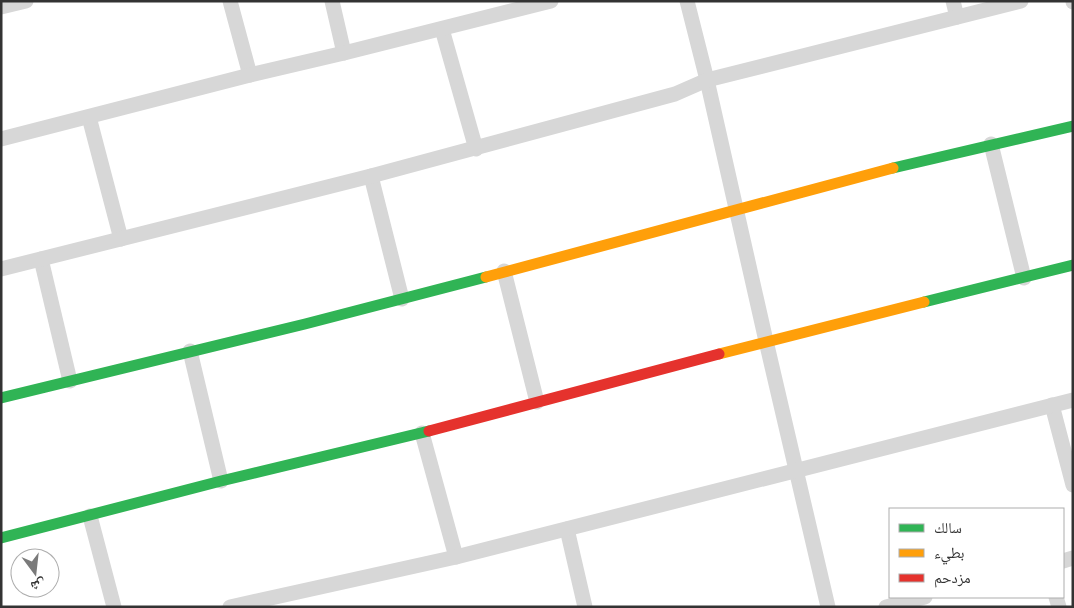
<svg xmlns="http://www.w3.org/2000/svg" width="1074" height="608" viewBox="0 0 1074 608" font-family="'Asap Condensed','Noto Naskh Arabic',sans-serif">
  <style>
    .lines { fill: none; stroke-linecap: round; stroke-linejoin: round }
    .street { stroke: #d7d7d7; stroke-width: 15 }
    .fast { stroke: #30b455; stroke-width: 11 }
    .slow { stroke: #ff9f0a; stroke-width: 11 }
    .jam { stroke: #e5322d; stroke-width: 11 }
  </style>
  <rect width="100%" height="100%" fill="#fff"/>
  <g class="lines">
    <g class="street">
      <path d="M230 1 250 75"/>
      <path d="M332 1 344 53"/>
      <path d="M687 1 707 80 766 341 828 607"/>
      <path d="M953 1 957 17"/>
      <path d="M1073 1V2"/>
      <path d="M1 7 26 1"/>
      <path d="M442 29 476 149"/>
      <path d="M89 117 121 239"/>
      <path d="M1 139 250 75 344 53 551 1"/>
      <path d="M991 144 1024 278"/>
      <path d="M371 176 402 299"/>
      <path d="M41 259 70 381"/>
      <path d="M1 269 371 176 675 94 707 80 1021 1"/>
      <path d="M504 271 537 402"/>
      <path d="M190 351 221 481"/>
      <path d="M1052 405 1073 485"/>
      <path d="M422 433 456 557"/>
      <path d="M90 516 114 607"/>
      <path d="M567 529 585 607"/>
      <path d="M1063 561 1073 558"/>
      <path d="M1056 597 1059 607"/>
      <path d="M230 607 456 557 1073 400"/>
      <path d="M886 607 925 597"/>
    </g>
    <g class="fast">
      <path d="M893 168 1073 126"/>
      <path d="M924 302 1073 265"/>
      <path d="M1 398 305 324 486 277"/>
      <path d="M1 538 221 481 429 431"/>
    </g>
    <g class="slow">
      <path d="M486 277 893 168"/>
      <path d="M719 354 924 302"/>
    </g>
    <path class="jam" d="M429 431 719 354"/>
  </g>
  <rect width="1074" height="608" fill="none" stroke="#333333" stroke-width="5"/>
  <rect x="889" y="508" width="175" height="90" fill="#ffffff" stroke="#adadad"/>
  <rect x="899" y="524" width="25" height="8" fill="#30b455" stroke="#adadad"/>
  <text x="934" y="533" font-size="15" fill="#333333">سالك</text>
  <rect x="899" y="549" width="25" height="8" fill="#ff9f0a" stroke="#adadad"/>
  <text x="934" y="558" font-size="15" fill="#333333">بطيء</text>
  <rect x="899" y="574" width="25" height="8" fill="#e5322d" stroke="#adadad"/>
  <text x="934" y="583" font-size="15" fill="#333333">مزدحم</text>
  <g transform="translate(35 573) rotate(165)"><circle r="24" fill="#ffffff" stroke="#adadad"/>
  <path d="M0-4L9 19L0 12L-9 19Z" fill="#7a7a7a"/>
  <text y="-8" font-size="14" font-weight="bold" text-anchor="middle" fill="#333333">ش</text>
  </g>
</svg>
